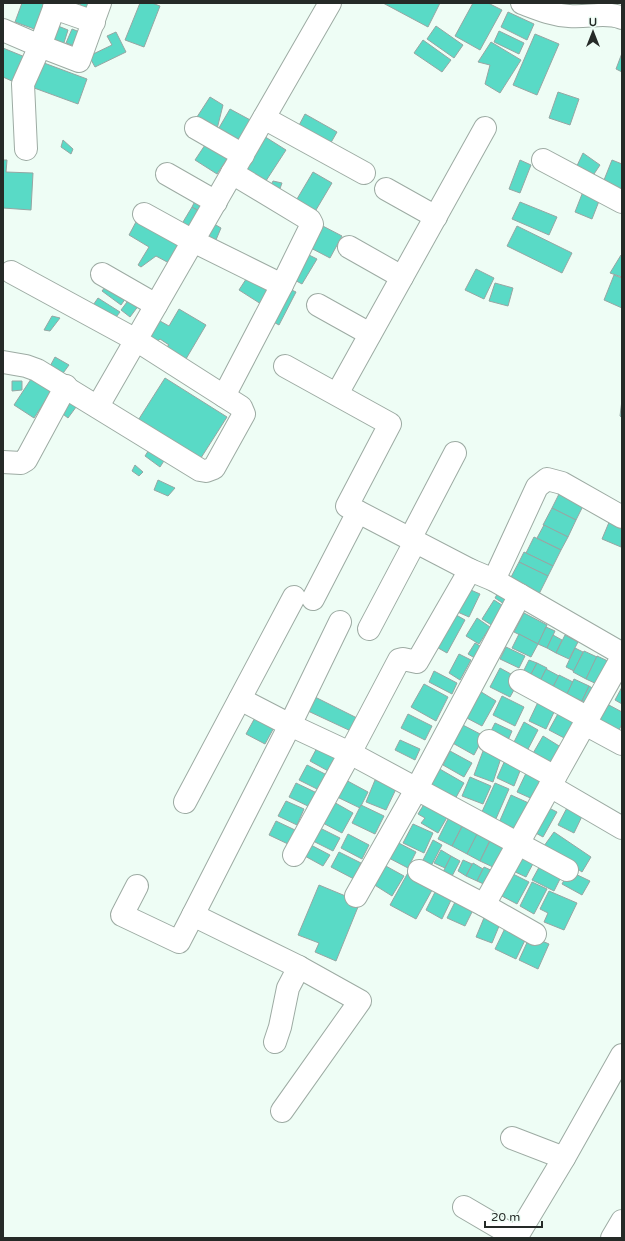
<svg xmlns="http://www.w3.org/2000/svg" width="625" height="1241" viewBox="0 0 625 1241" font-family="'Varela Round',sans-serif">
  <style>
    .building { fill: #59dac6; stroke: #96a6a3 }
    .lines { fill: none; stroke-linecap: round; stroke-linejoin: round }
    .minor-casing { stroke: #9daba3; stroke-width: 24 }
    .minor { stroke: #fff; stroke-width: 22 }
  </style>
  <rect width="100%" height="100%" fill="#eefdf5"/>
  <g class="building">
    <path d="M22 3H48L37 30 15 22Z"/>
    <path d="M81 3H96L92 12 79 7Z"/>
    <path d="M140 3H152L160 6 144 47 125 40Z"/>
    <path d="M383 3H440L428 27Z"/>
    <path d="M473 3H488L502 10 480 50 455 36Z"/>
    <path d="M508 12 534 24 527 40 501 27Z"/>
    <path d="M53 24 68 30 62 49 46 43Z"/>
    <path d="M436 26 463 45 454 58 427 39Z"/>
    <path d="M72 29 85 34 80 48 66 43Z"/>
    <path d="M499 31 524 43 519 54 494 42Z"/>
    <path d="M116 32 126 52 95 67 89 56 112 45 107 36Z"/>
    <path d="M535 34 559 44 537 95 513 85Z"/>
    <path d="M423 40 451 60 442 72 414 53Z"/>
    <path d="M491 42 521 60 500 93 485 84 490 65 478 62Z"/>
    <path d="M3 48 25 57 14 82 3 77Z"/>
    <path d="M622 53V72L616 69Z"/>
    <path d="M36 60 87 79 78 104 26 85Z"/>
    <path d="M558 92 579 99 570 125 549 118Z"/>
    <path d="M210 97 223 105 216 133 195 120Z"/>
    <path d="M230 109 254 122 239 147 216 133Z"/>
    <path d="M305 114 337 132 329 146 297 129Z"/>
    <path d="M259 133 286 150 262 187 235 170Z"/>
    <path d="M63 140 73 149 71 154 61 147Z"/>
    <path d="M207 142 229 156 217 174 195 160Z"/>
    <path d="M583 153 600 165 590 180 574 172Z"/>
    <path d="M3 160H7L6 172 33 173 31 210 3 208Z"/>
    <path d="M520 160 531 165 520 193 509 189Z"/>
    <path d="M612 160 622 164V194L602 185Z"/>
    <path d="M313 172 332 183 313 215 294 204Z"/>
    <path d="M273 181 282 183 278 194 269 189Z"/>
    <path d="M584 189 601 196 592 219 575 212Z"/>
    <path d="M198 195 209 201 202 213 192 207Z"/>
    <path d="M520 202 557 217 549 235 512 219Z"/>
    <path d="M192 207 202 213 191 233 180 227Z"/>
    <path d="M137 220 179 245 169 263 156 256 141 267 138 265 149 247 129 235Z"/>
    <path d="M209 221 221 228 213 247 199 238Z"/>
    <path d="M317 223 342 236 330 258 305 245Z"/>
    <path d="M517 226 572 253 562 273 507 246Z"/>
    <path d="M303 252 317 259 302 284 289 277Z"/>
    <path d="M621 255 622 256V277L610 273Z"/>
    <path d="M476 269 494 278 484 299 465 290Z"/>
    <path d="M250 273 271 288 261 304 239 290Z"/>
    <path d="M614 275 622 278V308L604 300Z"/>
    <path d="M109 282 128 295 121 305 102 291Z"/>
    <path d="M495 283 513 288 508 306 489 301Z"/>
    <path d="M285 287 296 292 279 325 268 319Z"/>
    <path d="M133 294 142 301 130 317 121 310Z"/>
    <path d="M98 298 120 312 110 325 89 311Z"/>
    <path d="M179 309 206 325 183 364 161 351 169 345 160 339 153 345 139 337 151 316 169 326Z"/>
    <path d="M52 316 60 318 50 331 44 330Z"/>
    <path d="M55 357 69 365 61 376 48 370Z"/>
    <path d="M165 378 227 417 199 461 137 422Z"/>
    <path d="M31 379 51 392 34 418 14 405Z"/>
    <path d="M12 381H22V390L12 391Z"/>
    <path d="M65 393 79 403 68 418 55 408Z"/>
    <path d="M622 400V418L620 416Z"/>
    <path d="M154 442 169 453 160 467 145 456Z"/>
    <path d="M135 465 143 472 139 476 132 471Z"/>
    <path d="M158 480 175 488 168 496 154 490Z"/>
    <path d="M560 492 584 504 576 520 552 508Z"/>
    <path d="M552 508 576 520 568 537 543 525Z"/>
    <path d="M610 520 622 526 621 547 602 539Z"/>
    <path d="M544 525 568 537 561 550 537 538Z"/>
    <path d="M534 537 561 550 553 566 526 553Z"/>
    <path d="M524 552 553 566 548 576 519 562Z"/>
    <path d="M519 562 548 576 539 594 510 579Z"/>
    <path d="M464 587 480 594 469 617 453 610Z"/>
    <path d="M501 587 513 595 507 606 495 598Z"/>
    <path d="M494 600 505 607 493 626 482 619Z"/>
    <path d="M451 612 465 620 447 653 433 645Z"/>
    <path d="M524 613 547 625 538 644 514 632Z"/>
    <path d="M477 618 490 627 479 644 466 636Z"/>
    <path d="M546 627 555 631 547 648 538 644Z"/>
    <path d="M519 634 538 644 531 657 512 648Z"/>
    <path d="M553 635 562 640 556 653 547 648Z"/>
    <path d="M565 635 578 642 569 659 556 653Z"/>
    <path d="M475 643 485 649 478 660 468 654Z"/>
    <path d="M506 647 525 656 519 668 500 659Z"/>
    <path d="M575 648 583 652 574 671 566 667Z"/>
    <path d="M584 651 597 657 586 679 573 672Z"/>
    <path d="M459 654 471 660 460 680 449 673Z"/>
    <path d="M597 656 610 662 599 685 586 679Z"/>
    <path d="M529 660 537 663 530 676 523 672Z"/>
    <path d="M537 663 547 668 540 681 530 676Z"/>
    <path d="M500 668 520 679 510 697 490 687Z"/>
    <path d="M546 669 559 676 553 687 540 681Z"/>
    <path d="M434 671 457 683 452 694 429 682Z"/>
    <path d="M559 675 573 682 567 694 553 687Z"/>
    <path d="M574 679 589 686 582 701 567 694Z"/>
    <path d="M424 684 448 697 436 721 411 707Z"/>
    <path d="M589 686 597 691 590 705 582 701Z"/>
    <path d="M622 687V704L615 700Z"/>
    <path d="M478 690 496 701 482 726 463 716Z"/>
    <path d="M502 696 524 707 515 726 493 715Z"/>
    <path d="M315 697 359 719 353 732 308 711Z"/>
    <path d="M539 700 556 708 546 729 529 721Z"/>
    <path d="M607 704 622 712V724L616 736 595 726Z"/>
    <path d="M560 710 579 721 568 740 549 730Z"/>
    <path d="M257 714 276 724 265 744 246 734Z"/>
    <path d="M408 714 432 726 425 740 401 728Z"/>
    <path d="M524 722 538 730 527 751 513 744Z"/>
    <path d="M459 723 484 736 474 755 449 741Z"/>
    <path d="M495 723 512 731 506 745 488 737Z"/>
    <path d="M543 736 564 749 553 767 532 755Z"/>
    <path d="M400 740 420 749 415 760 395 750Z"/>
    <path d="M320 742 340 752 330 772 310 761Z"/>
    <path d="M450 751 472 763 464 777 443 765Z"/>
    <path d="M483 751 501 758 493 782 474 775Z"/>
    <path d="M506 758 522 766 514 786 497 778Z"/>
    <path d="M307 765 327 775 319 790 299 780Z"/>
    <path d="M438 768 464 783 454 801 428 787Z"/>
    <path d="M528 769 548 778 537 801 517 792Z"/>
    <path d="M470 777 491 786 483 804 462 796Z"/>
    <path d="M342 778 368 792 360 808 333 795Z"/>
    <path d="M375 780 396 789 386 810 366 802Z"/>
    <path d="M296 783 317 793 310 807 289 797Z"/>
    <path d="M495 783 509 789 495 821 481 814Z"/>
    <path d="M511 795 533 805 520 834 498 825Z"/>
    <path d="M286 801 304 809 297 825 278 816Z"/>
    <path d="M332 801 353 813 342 833 321 822Z"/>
    <path d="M426 801 449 814 438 833 421 823 425 818 418 814Z"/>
    <path d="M570 802 585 810 574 833 558 825Z"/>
    <path d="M361 805 384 816 375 834 352 823Z"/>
    <path d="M545 806 557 812 543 837 532 831Z"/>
    <path d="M450 815 464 822 452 846 438 839Z"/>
    <path d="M276 821 295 830 288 844 269 835Z"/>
    <path d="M464 823 479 831 467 854 452 846Z"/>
    <path d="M413 824 433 833 424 853 403 843Z"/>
    <path d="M320 828 340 838 333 851 313 841Z"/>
    <path d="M478 832 491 838 480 861 467 854Z"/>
    <path d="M554 832 591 857 582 872 544 846Z"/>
    <path d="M348 834 369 845 362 859 341 848Z"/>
    <path d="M491 839 506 846 495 868 480 861Z"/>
    <path d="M393 840 416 852 408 868 385 856Z"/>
    <path d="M433 840 442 845 430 868 421 864Z"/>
    <path d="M309 844 330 855 323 866 303 855Z"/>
    <path d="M522 849 537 856 526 877 511 870Z"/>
    <path d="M441 850 451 856 445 868 434 863Z"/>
    <path d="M339 852 361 863 354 879 331 867Z"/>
    <path d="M451 856 460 861 451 878 442 874Z"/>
    <path d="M463 860 472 864 466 876 458 871Z"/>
    <path d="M543 860 564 871 554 891 532 880Z"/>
    <path d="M473 863 483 869 477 881 466 876Z"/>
    <path d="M384 865 404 876 392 896 373 884Z"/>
    <path d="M484 867 495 872 488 886 477 881Z"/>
    <path d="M410 869 436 883 416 919 390 905Z"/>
    <path d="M507 871 529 882 517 904 496 893Z"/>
    <path d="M569 871 590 881 582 895 562 884Z"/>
    <path d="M532 882 547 889 534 914 520 906Z"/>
    <path d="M319 885 360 902 336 961 315 952 319 943 298 935Z"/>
    <path d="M437 888 453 896 442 919 426 910Z"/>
    <path d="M549 891 577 903 564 930 544 922 548 913 540 909Z"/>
    <path d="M457 898 475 906 465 926 447 918Z"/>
    <path d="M486 913 502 919 492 943 476 937Z"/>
    <path d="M507 924 528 934 516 959 495 949Z"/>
    <path d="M530 936 549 944 538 969 519 960Z"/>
  </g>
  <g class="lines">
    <g class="minor-casing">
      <g id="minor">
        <path d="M56 3 40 46 79 61 100 3"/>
        <path d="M522 3C538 9 552 15 569 16 587 18 606 11 622 18"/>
        <path d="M54 8 94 22"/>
        <path d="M3 30 40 46 23 84 26 149"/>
        <path d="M264 118 364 173"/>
        <path d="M196 128 243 155"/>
        <path d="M543 160 622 202"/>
        <path d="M167 174 216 202"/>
        <path d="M386 189 436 217"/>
        <path d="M144 214 193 241 282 285"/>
        <path d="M349 247 402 277"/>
        <path d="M102 274 156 305"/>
        <path d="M318 305 370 334"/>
        <path d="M3 362 26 366 37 370 200 470 206 471 214 468 244 414 241 407 136 340 11 272"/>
        <path d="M285 366 390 424 347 506 470 570"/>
        <path d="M337 394 485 128"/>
        <path d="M224 396 282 285 312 224 310 220 232 173"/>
        <path d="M98 406 330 3"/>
        <path d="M3 462 21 463 26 460 66 386"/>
        <path d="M410 539 455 453"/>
        <path d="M494 580 537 487 547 479 562 483 622 517"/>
        <path d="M520 595 619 652 620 661 555 777"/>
        <path d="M313 599 358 512"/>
        <path d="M369 629 415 542"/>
        <path d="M520 681 588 718"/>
        <path d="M240 699 290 725 340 622"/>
        <path d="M585 724 622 744"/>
        <path d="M550 786 622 828"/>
        <path d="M185 802 294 597"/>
        <path d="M419 871 484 905 535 934"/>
        <path d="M137 886 122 915 179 942 193 915"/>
        <path d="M356 896 417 788 520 595 494 580 470 570 417 662 403 659 399 660 350 753 567 870"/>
        <path d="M484 905 555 777 489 741"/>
        <path d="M275 1042 280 1027 288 988 299 967"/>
        <path d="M282 1111 360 1001 299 967 193 915 290 725 350 753 294 855"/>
        <path d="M512 1138 564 1158"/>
        <path d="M464 1207 517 1238"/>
        <path d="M516 1238 564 1158 622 1055"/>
        <path d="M612 1238 622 1221"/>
      </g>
    </g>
    <use href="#minor" class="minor"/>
  </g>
  <rect width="625" height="1241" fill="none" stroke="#252a27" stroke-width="8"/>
  <g transform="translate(593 32)" stroke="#eefdf5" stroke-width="3" paint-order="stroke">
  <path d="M0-3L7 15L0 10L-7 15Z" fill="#252a27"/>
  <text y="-6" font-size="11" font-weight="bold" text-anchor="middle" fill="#252a27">U</text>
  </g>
  <path d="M485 1221v6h57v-6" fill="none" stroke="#252a27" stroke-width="2"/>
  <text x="491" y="1221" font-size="12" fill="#252a27" stroke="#eefdf5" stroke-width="3" paint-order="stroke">20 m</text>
</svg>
